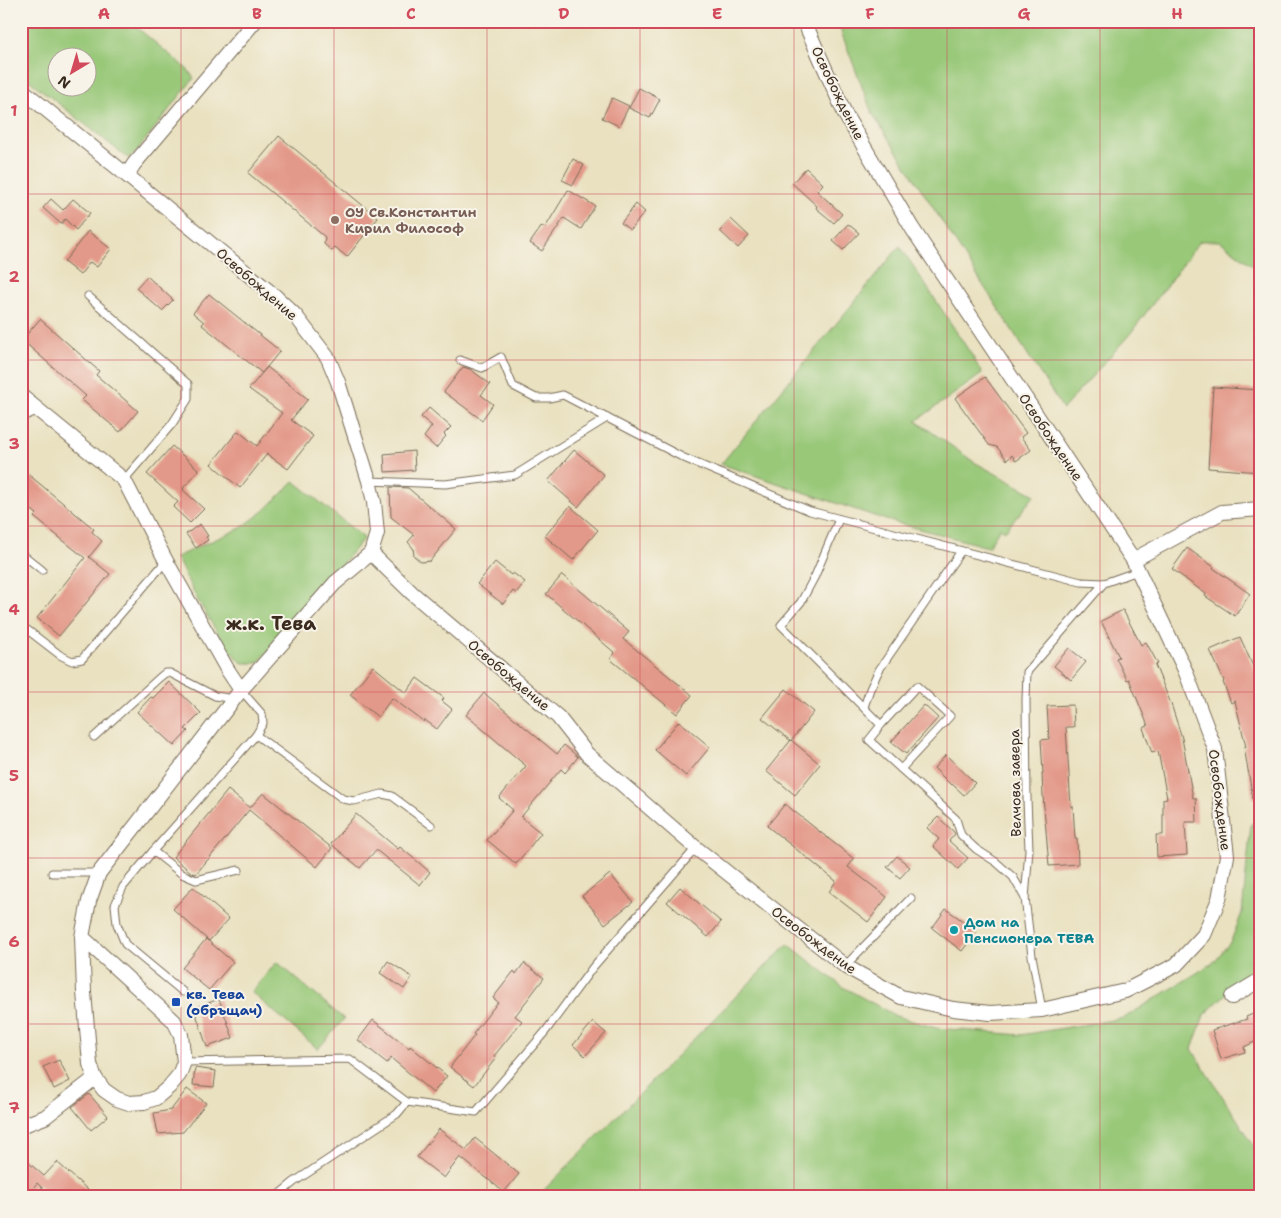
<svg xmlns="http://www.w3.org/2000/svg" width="1281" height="1218" viewBox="0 0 1281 1218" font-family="'Shantell Sans',sans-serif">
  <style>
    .green { fill: #98c878; stroke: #6a794b; fill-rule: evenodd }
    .building { fill: #e39989 }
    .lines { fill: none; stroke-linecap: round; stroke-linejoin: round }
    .service-casing { stroke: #786a57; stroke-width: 9 }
    .minor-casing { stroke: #786a57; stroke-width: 16 }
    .service { stroke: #fff; stroke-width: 7 }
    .minor { stroke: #fff; stroke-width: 14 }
    .grid { fill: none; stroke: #d1495b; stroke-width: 1; stroke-opacity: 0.55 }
    .education-dot { fill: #8d6e63; stroke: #f7f3e8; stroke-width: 2 }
    .culture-dot { fill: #0f9aa8; stroke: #f7f3e8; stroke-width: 2 }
    .transit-dot { fill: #1a4fb4; stroke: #f7f3e8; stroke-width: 2 }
    .labels { text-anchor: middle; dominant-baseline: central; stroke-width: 4; stroke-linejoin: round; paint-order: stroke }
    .street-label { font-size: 14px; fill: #3b2a1e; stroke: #f7f3e8 }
    .education-label { font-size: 14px; font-weight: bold; fill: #785e54; stroke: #f7f3e8; text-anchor: start }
    .culture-label { font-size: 14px; font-weight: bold; fill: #0d838f; stroke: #f7f3e8; text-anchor: start }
    .transit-label { font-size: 14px; font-weight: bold; fill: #164399; stroke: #f7f3e8; text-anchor: start }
    .district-label { font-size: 19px; font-weight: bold; fill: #3b2a1e; stroke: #f7f3e8 }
    .neatline { fill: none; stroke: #d1495b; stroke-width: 2 }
    .grid-label { font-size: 16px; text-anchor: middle; font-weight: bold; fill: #d1495b }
  </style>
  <rect width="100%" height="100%" fill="#f7f3e8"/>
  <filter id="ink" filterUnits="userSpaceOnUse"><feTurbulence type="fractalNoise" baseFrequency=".02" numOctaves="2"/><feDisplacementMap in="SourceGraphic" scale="10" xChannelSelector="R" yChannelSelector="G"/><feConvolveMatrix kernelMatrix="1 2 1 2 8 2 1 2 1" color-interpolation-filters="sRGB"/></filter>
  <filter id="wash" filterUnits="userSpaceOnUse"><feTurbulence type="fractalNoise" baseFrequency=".0096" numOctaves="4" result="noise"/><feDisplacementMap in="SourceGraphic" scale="20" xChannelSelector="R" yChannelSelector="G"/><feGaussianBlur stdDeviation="1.12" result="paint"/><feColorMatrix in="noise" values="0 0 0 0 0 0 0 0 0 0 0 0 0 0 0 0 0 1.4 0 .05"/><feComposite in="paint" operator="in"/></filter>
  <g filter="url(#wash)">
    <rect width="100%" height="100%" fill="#e9e1c0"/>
    <g class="green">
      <path d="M21 21H129L187 69 194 78 135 153 128 158 21 74ZM58 58H88V88H58Z"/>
      <path d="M837 21H1260V271L1220 241H1200L1130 334 1063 409 872 113Z"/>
      <path d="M900 246 973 357 982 374 916 421 974 462 1035 495 1005 531 1000 528 988 547 886 520 721 464Z"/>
      <path d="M294 481 364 538 258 663H242L224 644 196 597 176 557 241 528 264 511Z"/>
      <path d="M1260 822V971L1229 991 1204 1015 1192 1049 1260 1155V1197H537L788 944 843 987 896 1016 936 1028 1021 1035 1124 1018 1213 963 1231 941 1242 913 1251 824Z"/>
      <path d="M277 962 344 1019 318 1049 251 992Z"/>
    </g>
    <g id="blocks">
      <g class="building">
        <path d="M639 88 660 99 650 118 629 108Z"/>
        <path d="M612 98 629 106 619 126 602 118Z"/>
        <path d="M279 136 378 218 347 257 335 247 332 251 324 244 325 237 248 173Z"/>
        <path d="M573 159 584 165 573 185 562 180Z"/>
        <path d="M806 168 823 184 817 191 842 214 834 223 816 208 817 206 792 183Z"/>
        <path d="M568 190 595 206 581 229 564 218 542 251 530 243 542 226 545 228Z"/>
        <path d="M51 199 63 210 73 199 90 213 76 230 65 219 61 224 43 208Z"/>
        <path d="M636 204 645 212 630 230 621 223Z"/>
        <path d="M731 219 749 236 738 248 720 231Z"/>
        <path d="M848 224 859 233 843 250 833 241Z"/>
        <path d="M88 231 111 249 97 267 90 262 80 275 64 262Z"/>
        <path d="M147 276 173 300 162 311 136 288Z"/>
        <path d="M209 294 280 351 262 373 202 325 204 322 193 313Z"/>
        <path d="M40 319 99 371 96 375 138 411 120 432 82 400 86 396 22 340Z"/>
        <path d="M267 367 308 399 291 420 313 436 288 469 267 454 240 488 211 464 238 431 257 446 282 413 249 389Z"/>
        <path d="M463 367 470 369 490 384 481 395 493 404 482 420 444 392Z"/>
        <path d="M985 377 1026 433 1021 437 1031 450 1016 461 1012 455 1007 460 997 447 989 445 955 398Z"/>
        <path d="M1213 387 1260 390V472L1208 468Z"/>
        <path d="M429 408 451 427 444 434 446 436 436 448 424 437 432 426 421 417Z"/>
        <path d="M172 446 199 470 183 488 184 489 183 490 204 509 190 523 173 507 178 502 147 474Z"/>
        <path d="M574 450 604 475 578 507 548 481Z"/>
        <path d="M414 451 415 470 385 472 384 454Z"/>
        <path d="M28 474 94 529 92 532 102 541 89 557 110 574 59 636 37 618 85 558 34 517 37 514 21 502V482Z"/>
        <path d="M390 487 408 488 456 529 430 561 421 562 414 556 413 548 408 542 414 535 391 517Z"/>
        <path d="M570 506 598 530 573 560 545 536Z"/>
        <path d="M200 524 208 536 206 537 208 540 196 548 186 534Z"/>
        <path d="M1187 548 1214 567 1213 568 1250 594 1235 616 1205 596 1206 594 1172 569Z"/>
        <path d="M495 562 511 575 513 573 525 582 516 593 513 591 503 604 477 584Z"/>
        <path d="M562 575 629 632 623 639 692 695 677 714 610 659 615 653 546 594Z"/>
        <path d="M1123 610 1141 645 1146 642 1158 664 1155 665 1171 704 1182 738 1193 798H1196L1197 822H1185L1187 855 1157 857 1156 835H1163V799L1167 798 1158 751 1152 753 1143 728 1148 726 1129 679 1127 680 1116 658 1119 657 1101 621Z"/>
        <path d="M1240 637 1260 682V799H1253L1244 747H1246L1235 701 1231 703 1223 682 1224 681 1210 650Z"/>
        <path d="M1069 648 1086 662 1071 680 1054 666Z"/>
        <path d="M373 666 406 693 417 678 444 698 442 701 452 709 437 729 425 720 424 722 392 698 378 717 350 695Z"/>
        <path d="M169 682 201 713 185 729 188 731 174 746 137 712 151 697 153 698Z"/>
        <path d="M786 689 814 712 791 741 762 718Z"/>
        <path d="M484 693 557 754 564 745 578 757 565 773 561 769 521 817 541 833 516 864 487 840 513 810 499 798 526 766 466 715Z"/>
        <path d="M924 705 938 718 906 754 891 742Z"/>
        <path d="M1073 705 1074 727H1066L1071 807 1073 806 1075 839H1077L1078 864 1049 866 1043 796 1042 773H1043L1041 740 1049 739 1047 706Z"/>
        <path d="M679 721 710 747 686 776 655 750Z"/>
        <path d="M791 740 820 764 795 795 766 771Z"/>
        <path d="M946 755 975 783 964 795 952 784 951 785 934 768Z"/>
        <path d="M228 790 250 808 263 793 332 848 317 867 249 810 196 874 192 873 173 857Z"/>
        <path d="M785 804 854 859 848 867 887 897 868 922 829 892 836 881 767 826Z"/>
        <path d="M356 814 398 849 400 847 430 872 420 885 376 850 360 868 331 844Z"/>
        <path d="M938 817 954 832 955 834 949 841 968 858 958 869 933 846 939 839 927 828Z"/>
        <path d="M897 856 910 867 900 878 887 867Z"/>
        <path d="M610 874 633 902 605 924 582 896Z"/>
        <path d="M193 887 229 919 209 941 173 909Z"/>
        <path d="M680 887 721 922 708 937 667 902Z"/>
        <path d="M946 909 977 931 962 951 932 928Z"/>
        <path d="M206 939 233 962 209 990 182 968Z"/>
        <path d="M388 961 412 977 404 989 380 973Z"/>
        <path d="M524 963 544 978 515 1016 522 1021 494 1056 496 1058 474 1086 450 1067 475 1035 473 1034 498 1002 493 998 514 971 516 974Z"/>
        <path d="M219 999 233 1038 207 1047 194 1008Z"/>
        <path d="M1260 1011V1046L1257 1041 1244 1047 1245 1052 1221 1059 1212 1030 1247 1019 1246 1017Z"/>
        <path d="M373 1020 409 1048 410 1046 447 1076 433 1093 391 1058 387 1063 358 1040Z"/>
        <path d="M593 1022 606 1033 585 1056 573 1045Z"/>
        <path d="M59 1060 70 1081 54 1089 43 1067Z"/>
        <path d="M195 1068 216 1071 214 1087 193 1085Z"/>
        <path d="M187 1089 206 1103 183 1132 158 1134 154 1113 171 1110Z"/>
        <path d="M89 1094 108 1116 91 1130 72 1107Z"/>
        <path d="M439 1129 466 1150 475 1138 519 1174 504 1192 460 1157 444 1178 417 1157Z"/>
        <path d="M21 1156 44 1176 57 1162 88 1190 83 1197H52L37 1183 26 1197H21Z"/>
      </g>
    </g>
  </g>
  <g filter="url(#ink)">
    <use href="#blocks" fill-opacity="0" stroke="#786a57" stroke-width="1"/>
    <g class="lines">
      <g class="service-casing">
        <g id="service">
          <path d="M88 296 188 384V399L172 424 124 480"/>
          <path d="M460 360 482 368 501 357 513 386 536 398H549L563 395 684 458 810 511 1081 582 1104 583 1138 571"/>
          <path d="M21 418 38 410"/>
          <path d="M369 481 445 484 515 475 607 418"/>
          <path d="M839 519 815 576 801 602 781 625 881 725 869 740 956 819 961 835 976 849 996 862 1013 877 1025 898"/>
          <path d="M21 553 42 570"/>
          <path d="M21 625 60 655 72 661 82 659 166 561"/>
          <path d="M864 707 870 689 879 670 961 551"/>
          <path d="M881 725 917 686 950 716 901 769"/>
          <path d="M256 735 343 799 354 801 382 794 392 796 431 825"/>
          <path d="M94 737 159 678 165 673H170L215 696 234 699"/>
          <path d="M153 851 182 874 196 880 239 870"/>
          <path d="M52 873H99"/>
          <path d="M845 966 911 898"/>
          <path d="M183 992 125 944 117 924 115 905 123 887 153 851 256 735 263 723 262 714 241 690"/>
          <path d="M1042 1010 1032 956 1025 898 1029 850 1027 799 1026 700 1027 672 1104 583"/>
          <path d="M184 1062 350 1059 407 1102 476 1112 545 1032 593 967 696 848"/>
          <path d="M276 1197 294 1182 397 1114 407 1102"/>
        </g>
      </g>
      <g class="minor-casing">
        <g id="minor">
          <path d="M21 89 276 297 295 315 328 358 338 382 369 481 374 502 377 533 371 553 335 583 241 690 99 873 89 901 82 937 84 992 90 1064 95 1078 104 1090 117 1099 129 1103 144 1102 156 1098 169 1087 179 1075 184 1062 181 1035 174 1021 82 937"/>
          <path d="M127 175 134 164 255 21"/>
          <path d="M21 396 124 480 166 561 227 669 241 690"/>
          <path d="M371 553 412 593 558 717 587 754 696 848 845 966 901 997 953 1009 990 1013 1042 1010 1125 991 1176 965 1204 935 1219 899 1227 856 1215 749 1185 670 1133 560 912 228 846 116 804 21"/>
          <path d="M1133 560 1222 512 1260 509"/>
          <path d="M1232 997 1260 980"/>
          <path d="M21 1126 45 1117 95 1078"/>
        </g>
      </g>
      <use href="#service" class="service"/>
      <use href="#minor" class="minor"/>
    </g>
  </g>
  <path class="grid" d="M181 21V1197M334 21V1197M487 21V1197M640 21V1197M794 21V1197M947 21V1197M1100 21V1197M21 194H1260M21 360H1260M21 526H1260M21 692H1260M21 858H1260M21 1024H1260"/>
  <circle class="education-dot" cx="335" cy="220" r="5"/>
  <circle class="culture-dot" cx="954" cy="930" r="5"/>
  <rect class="transit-dot" x="171" y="997" width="10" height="10" rx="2.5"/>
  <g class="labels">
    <g class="street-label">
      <text transform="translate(838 93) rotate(64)">Освобождение</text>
      <text transform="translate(257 284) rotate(41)">Освобождение</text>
      <text transform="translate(1051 437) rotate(56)">Освобождение</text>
      <text transform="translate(509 675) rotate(40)">Освобождение</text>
      <text transform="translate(1015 783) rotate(-91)">Велчова завера</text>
      <text transform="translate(1220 800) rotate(83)">Освобождение</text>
      <text transform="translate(814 940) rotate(37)">Освобождение</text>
    </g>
    <g class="education-label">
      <text x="345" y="212">ОУ Св.Константин<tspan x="345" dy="16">Кирил Философ</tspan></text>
    </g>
    <g class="culture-label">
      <text x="964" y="922">Дом на<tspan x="964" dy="16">Пенсионера ТЕВА</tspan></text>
    </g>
    <g class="transit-label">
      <text x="186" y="994">кв. Тева<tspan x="186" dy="16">(обръщач)</tspan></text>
    </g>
    <g class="district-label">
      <text x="271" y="623">ж.к. Тева</text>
    </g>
  </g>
  <rect width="1281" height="1218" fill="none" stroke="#f7f3e8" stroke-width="55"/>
  <g transform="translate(72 72) rotate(218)"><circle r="24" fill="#f7f3e8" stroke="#aca397"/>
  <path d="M0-4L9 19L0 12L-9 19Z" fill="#d1495b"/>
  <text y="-8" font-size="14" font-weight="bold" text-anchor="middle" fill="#3b2a1e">N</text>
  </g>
  <rect x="28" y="28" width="1226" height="1162" class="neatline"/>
  <g class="grid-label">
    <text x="104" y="19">A</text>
    <text x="257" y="19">B</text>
    <text x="411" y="19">C</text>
    <text x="564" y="19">D</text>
    <text x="717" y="19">E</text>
    <text x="870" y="19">F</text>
    <text x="1024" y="19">G</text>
    <text x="1177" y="19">H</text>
    <text x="14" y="116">1</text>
    <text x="14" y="282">2</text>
    <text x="14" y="449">3</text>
    <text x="14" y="615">4</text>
    <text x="14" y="781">5</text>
    <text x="14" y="947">6</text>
    <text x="14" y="1113">7</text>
  </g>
</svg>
